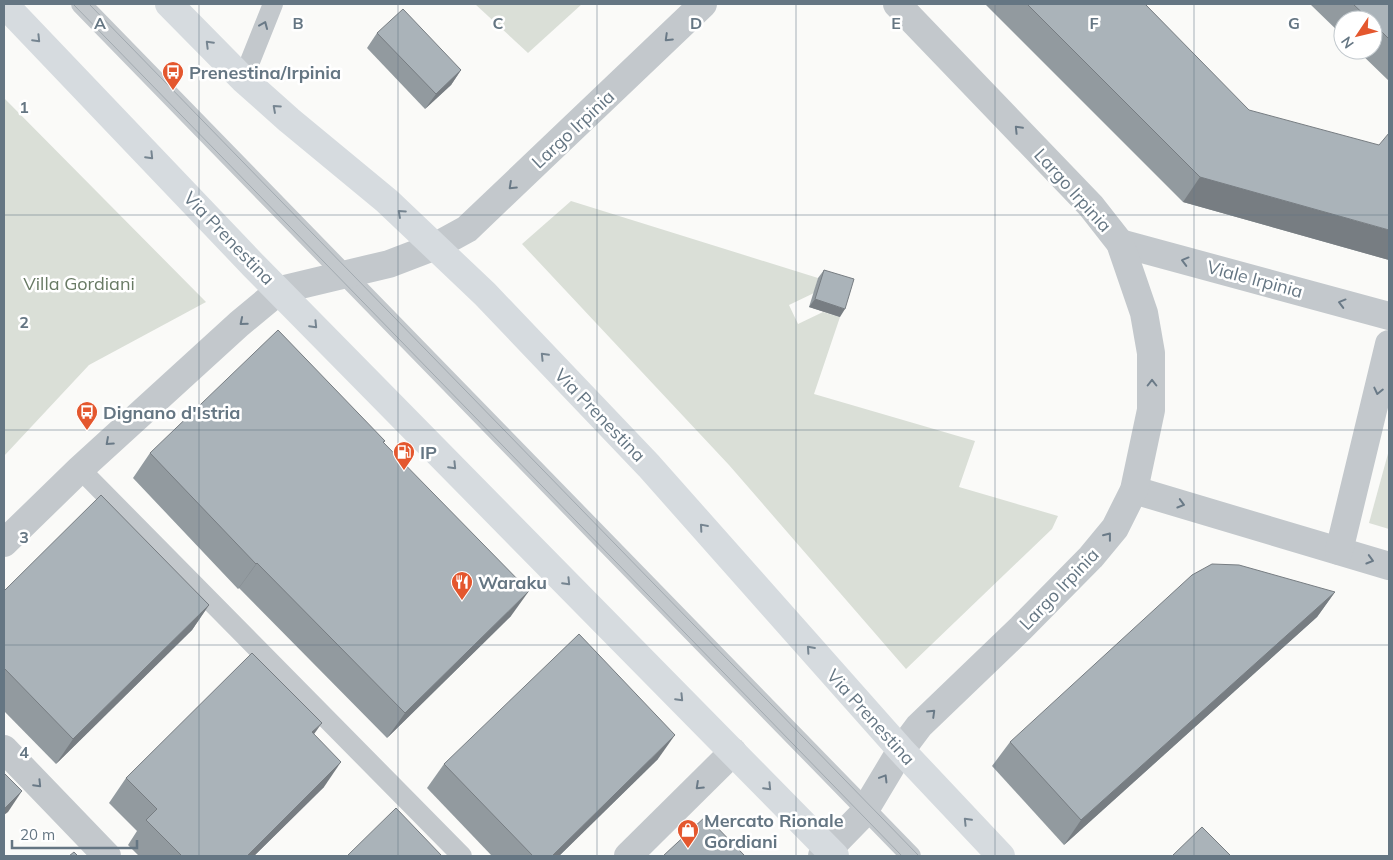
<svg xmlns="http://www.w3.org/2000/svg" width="1393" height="860" viewBox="0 0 1393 860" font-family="Mulish,sans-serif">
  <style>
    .green { fill: #dadfd7 }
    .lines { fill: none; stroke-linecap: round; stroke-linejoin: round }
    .lane { stroke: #c3c8cc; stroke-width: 20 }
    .street { stroke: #c3c8cc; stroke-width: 28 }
    .secondary { stroke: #d6dbdf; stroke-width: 28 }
    .tram { stroke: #a2aab0; stroke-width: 1 }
    .wall { fill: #929a9f }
    .shaded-wall { fill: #777d82 }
    .building { fill: #aab3b9; stroke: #777d82 }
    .oneway { stroke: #6a7a87 }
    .oneway2 { stroke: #768591 }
    .grid { fill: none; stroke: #657683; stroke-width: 1; stroke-opacity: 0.55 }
    .labels { text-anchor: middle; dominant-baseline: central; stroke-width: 5; stroke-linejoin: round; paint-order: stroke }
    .poi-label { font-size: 18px; font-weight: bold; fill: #657683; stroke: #fff; text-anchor: start }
    .street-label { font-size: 18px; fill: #657683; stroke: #fff }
    .park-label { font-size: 18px; fill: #687a64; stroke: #fff }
    .grid-label { font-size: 16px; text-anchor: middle; font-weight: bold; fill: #657683; stroke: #fff; stroke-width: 5; stroke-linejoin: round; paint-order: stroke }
  </style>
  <rect width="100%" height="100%" fill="#fafaf8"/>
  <g class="green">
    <path d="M475 4H582L528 53Z"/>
    <path d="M4 98 206 302 89 365 4 456Z"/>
    <path d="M571 201 818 278 814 293 789 305 798 324 823 312 840 317 814 394 975 441 959 487 1058 516 1052 529 906 669 729 465 522 244Z"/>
    <path d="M1389 450V529L1369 523Z"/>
  </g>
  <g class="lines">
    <g class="lane">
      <path d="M81 4 911 856"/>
      <path d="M243 79 273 4"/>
      <path d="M80 469 462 856"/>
    </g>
    <g class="street">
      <path d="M1120 243 1389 316"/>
      <path d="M1134 490 1389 566"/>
      <path d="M4 543 80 469 239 324 280 290 389 264 436 246 467 229 703 4"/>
      <path d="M1339 551 1389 344"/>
      <path d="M4 749 107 856"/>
      <path d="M628 856 733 752"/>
      <path d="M822 856 862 815 901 750 919 726 1021 628 1091 557 1115 528 1134 490 1151 410V353L1144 313 1120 243 1091 206 897 4"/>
    </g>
    <g class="secondary">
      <path d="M4 4 254 266 835 856"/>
      <path d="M169 4 243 79 289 120 387 201 485 294 649 466 901 750 1001 856"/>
    </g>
    <g class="tram">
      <path d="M73 4 902 856"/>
      <path d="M89 4 919 856"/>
    </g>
  </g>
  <g class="wall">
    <path d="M985 4H1145L1389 260 1183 202Z"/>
    <path d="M1310 4H1389V81L1357 50H1373V20H1343V36Z"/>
    <path d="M377 33 461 70 451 85 425 109 367 48Z"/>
    <path d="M824 270 840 317 809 307 818 278Z"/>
    <path d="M385 441 383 443 511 616 387 738 239 588 238 589 133 478 150 453Z"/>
    <path d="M4 591 209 605 192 630 56 764 4 711Z"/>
    <path d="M1335 592 1317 617 1064 845 992 766 1010 742Z"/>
    <path d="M314 734 324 787 254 856H139L128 845 137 831 109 803 126 778Z"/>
    <path d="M658 759 559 856H492L427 788 444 764Z"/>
  </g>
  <g class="shaded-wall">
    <path d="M461 70 451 85 425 109 436 94Z"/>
    <path d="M1200 177 1389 230V260L1183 202Z"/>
    <path d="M815 299 845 309 840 317 809 307Z"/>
    <path d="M257 563 239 588 238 589 256 564Z"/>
    <path d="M529 591 511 616 387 738 405 713Z"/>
    <path d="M1335 592 1317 617 1064 845 1081 820Z"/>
    <path d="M209 605 192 630 56 764 73 739Z"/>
    <path d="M322 723 304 748 312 732Z"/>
    <path d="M675 735 658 759 559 856H552Z"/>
    <path d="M341 762 324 787 254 856H247Z"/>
    <path d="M22 791 8 812 4 815V809Z"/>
  </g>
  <g class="building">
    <path d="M1027 4H1145L1249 110 1379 145 1389 133V230L1200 177Z"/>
    <path d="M1353 4H1389V39L1373 23V20H1370Z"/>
    <path d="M403 9 461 70 436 94 377 33Z"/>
    <path d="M824 270 854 279 845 309 815 299Z"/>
    <path d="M278 330 385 441 383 442 529 591 405 713 257 563 256 564 150 453Z"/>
    <path d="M101 495 209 605 73 739 4 668V591Z"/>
    <path d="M1212 564 1239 565 1335 592 1081 820 1010 742 1192 575Z"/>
    <path d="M579 634 675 735 552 856H533L444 764Z"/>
    <path d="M252 653 322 723 312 732 341 762 247 856H182L146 820 157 809 126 778Z"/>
    <path d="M4 773 22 791 4 809Z"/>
    <path d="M396 808 442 856H347Z"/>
    <path d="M706 816 745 856H663Z"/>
    <path d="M1202 827 1231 856H1172Z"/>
    <path d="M74 852 78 856H69Z"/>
  </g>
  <defs><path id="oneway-chevron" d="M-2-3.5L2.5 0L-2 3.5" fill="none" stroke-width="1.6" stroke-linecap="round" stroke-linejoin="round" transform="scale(1.25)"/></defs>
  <g class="oneway">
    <use href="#oneway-chevron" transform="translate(264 25) rotate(-67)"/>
    <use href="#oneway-chevron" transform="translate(668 38) rotate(136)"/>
    <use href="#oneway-chevron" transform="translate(1018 129) rotate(-134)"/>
    <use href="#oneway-chevron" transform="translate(512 186) rotate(137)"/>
    <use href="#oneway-chevron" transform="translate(1185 261) rotate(-165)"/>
    <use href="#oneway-chevron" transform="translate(1342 303) rotate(-165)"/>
    <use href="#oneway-chevron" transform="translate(243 322) rotate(140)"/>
    <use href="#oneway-chevron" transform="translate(1152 383) rotate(-90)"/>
    <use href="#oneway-chevron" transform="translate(1378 391) rotate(103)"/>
    <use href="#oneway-chevron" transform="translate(109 442) rotate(138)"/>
    <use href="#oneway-chevron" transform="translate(1181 504) rotate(16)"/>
    <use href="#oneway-chevron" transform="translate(1108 536) rotate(-52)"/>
    <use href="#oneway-chevron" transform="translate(1370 560) rotate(16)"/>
    <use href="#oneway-chevron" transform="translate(932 713) rotate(-44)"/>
    <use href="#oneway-chevron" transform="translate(884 778) rotate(-59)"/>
    <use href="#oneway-chevron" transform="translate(38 784) rotate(46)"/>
    <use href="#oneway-chevron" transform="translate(699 786) rotate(137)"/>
  </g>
  <g class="oneway2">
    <use href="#oneway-chevron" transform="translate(37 39) rotate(46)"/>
    <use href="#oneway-chevron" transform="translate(209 44) rotate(-135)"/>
    <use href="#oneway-chevron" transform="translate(276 108) rotate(-138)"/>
    <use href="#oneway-chevron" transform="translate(150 156) rotate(46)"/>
    <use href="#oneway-chevron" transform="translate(401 213) rotate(-138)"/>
    <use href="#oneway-chevron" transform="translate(314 325) rotate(46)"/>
    <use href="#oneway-chevron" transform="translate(544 356) rotate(-134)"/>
    <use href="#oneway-chevron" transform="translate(453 466) rotate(46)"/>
    <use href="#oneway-chevron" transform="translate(703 527) rotate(-131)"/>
    <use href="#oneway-chevron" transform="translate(567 582) rotate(46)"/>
    <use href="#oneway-chevron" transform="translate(810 649) rotate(-132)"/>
    <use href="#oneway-chevron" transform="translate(680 698) rotate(46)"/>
    <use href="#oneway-chevron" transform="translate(768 787) rotate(46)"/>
    <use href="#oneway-chevron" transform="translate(967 821) rotate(-134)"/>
  </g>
  <path class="grid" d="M199 4V856M398 4V856M597 4V856M796 4V856M995 4V856M1194 4V856M4 215H1389M4 430H1389M4 645H1389"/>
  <defs>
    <g id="bus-pin" transform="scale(1.125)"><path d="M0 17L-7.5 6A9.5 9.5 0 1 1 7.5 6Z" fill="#e4572e" stroke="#fff"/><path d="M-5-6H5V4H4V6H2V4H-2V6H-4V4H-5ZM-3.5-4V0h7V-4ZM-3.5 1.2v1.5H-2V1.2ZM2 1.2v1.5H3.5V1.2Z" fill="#fff"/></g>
    <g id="fuel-pin" transform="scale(1.125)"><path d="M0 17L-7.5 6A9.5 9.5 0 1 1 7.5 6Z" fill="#e4572e" stroke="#fff"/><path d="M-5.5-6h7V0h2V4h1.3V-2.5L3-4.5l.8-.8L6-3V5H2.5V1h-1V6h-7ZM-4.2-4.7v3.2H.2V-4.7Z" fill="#fff"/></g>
    <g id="restaurant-pin" transform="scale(1.125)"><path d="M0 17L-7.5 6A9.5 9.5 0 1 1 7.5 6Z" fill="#e4572e" stroke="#fff"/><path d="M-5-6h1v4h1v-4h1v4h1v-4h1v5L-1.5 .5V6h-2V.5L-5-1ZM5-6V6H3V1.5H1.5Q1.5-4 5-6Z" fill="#fff"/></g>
    <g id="shop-pin" transform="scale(1.125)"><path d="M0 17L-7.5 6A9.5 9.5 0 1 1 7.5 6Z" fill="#e4572e" stroke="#fff"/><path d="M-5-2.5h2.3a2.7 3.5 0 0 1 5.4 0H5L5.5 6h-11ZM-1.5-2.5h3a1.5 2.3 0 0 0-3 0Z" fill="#fff"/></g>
  </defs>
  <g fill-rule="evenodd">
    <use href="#bus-pin" x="173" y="72"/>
    <use href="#bus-pin" x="87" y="412"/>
    <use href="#fuel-pin" x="404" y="452"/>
    <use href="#restaurant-pin" x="462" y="582"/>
    <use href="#shop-pin" x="688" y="830"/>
  </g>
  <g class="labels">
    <g class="poi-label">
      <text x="189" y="72">Prenestina/Irpinia</text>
      <text x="103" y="412">Dignano d'Istria</text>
      <text x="420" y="452">IP</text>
      <text x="478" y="582">Waraku</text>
      <text x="704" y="820">Mercato Rionale<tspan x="704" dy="21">Gordiani</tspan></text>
    </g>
    <g class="street-label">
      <text transform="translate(573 129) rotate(-43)">Largo Irpinia</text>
      <text transform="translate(1073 190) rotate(48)">Largo Irpinia</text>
      <text transform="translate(229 238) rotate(46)">Via Prenestina</text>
      <text transform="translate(1255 279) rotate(15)">Viale Irpinia</text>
      <text transform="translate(600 415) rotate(46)">Via Prenestina</text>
      <text transform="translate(1059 589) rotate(-46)">Largo Irpinia</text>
      <text transform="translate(871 717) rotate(48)">Via Prenestina</text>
    </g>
    <g class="park-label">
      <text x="79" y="283">Villa Gordiani</text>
    </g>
  </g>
  <g class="grid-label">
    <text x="100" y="29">A</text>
    <text x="298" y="29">B</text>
    <text x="498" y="29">C</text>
    <text x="696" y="29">D</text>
    <text x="896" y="29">E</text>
    <text x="1094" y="29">F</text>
    <text x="1294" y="29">G</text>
    <text x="24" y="113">1</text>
    <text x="24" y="328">2</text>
    <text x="24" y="543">3</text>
    <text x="24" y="758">4</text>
  </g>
  <rect width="1393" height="860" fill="none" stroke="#657683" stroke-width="10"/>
  <g transform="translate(1358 35) rotate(235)"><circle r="24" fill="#ffffff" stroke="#c1c8cd"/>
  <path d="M0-4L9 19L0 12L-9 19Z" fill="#e4572e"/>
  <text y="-8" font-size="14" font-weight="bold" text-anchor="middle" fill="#657683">N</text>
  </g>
  <path d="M12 840v8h125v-8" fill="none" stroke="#657683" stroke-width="2.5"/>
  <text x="20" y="840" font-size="15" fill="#657683" stroke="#ffffff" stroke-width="4" paint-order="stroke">20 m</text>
</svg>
